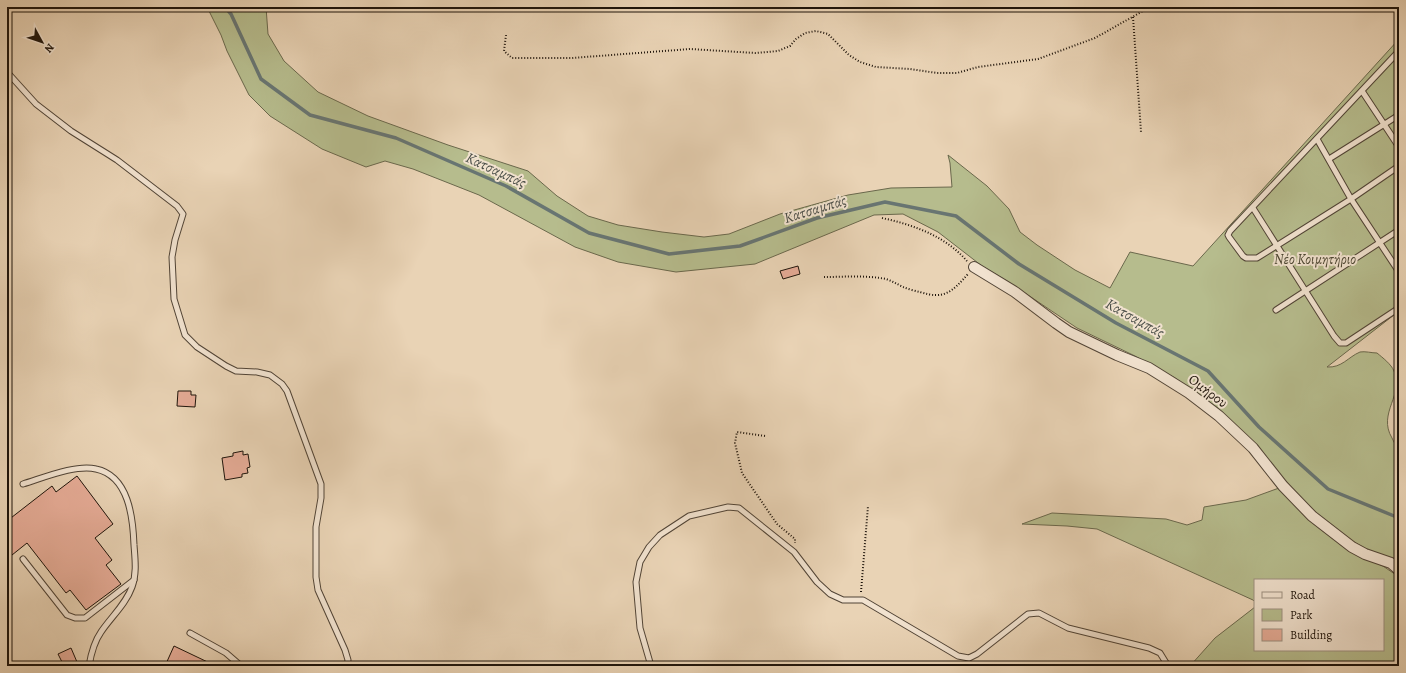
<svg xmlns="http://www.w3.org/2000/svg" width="1406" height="673" viewBox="0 0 1406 673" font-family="Alegreya,serif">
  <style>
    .green { fill: #b6bc8d; stroke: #6a684c }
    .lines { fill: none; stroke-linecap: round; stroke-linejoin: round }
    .stream { stroke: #687572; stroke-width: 3.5 }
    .building { fill: #e6ac97; stroke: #1e140b }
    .lane-casing { stroke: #514436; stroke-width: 7 }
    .street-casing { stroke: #514436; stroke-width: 12 }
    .path { stroke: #1e140b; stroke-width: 2; stroke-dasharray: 1 2; stroke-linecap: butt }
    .lane { stroke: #f1e2cf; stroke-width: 5 }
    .street { stroke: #f1e2cf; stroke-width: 10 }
    .labels { text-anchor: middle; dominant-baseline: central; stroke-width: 4; stroke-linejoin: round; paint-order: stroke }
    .park-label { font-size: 14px; font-style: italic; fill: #4c4632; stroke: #f1e2cf }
    .street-label { font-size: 14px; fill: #1e140b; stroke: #f1e2cf }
    .water-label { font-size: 15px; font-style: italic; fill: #494d47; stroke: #f1e2cf }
  </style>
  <rect width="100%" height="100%" fill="#e9d3b5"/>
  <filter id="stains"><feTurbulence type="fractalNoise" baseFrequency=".005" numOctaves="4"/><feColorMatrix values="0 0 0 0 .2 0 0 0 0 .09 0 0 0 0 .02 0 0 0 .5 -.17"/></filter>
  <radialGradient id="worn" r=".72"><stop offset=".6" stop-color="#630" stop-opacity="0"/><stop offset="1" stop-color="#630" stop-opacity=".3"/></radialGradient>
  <g class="green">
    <path d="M207 7H266L268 34 284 61 318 92 368 116 448 145 528 171 557 196 588 216 618 225 662 232 704 237 729 234 780 214 848 195 891 188 952 187 950 163 948 155 987 186 1009 209 1020 232 1037 245 1075 270 1110 288 1130 252 1193 266 1399 39V311L1327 367C1342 368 1348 357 1360 352 1365 351 1372 353 1377 353 1383 358 1391 364 1394 371 1405 394 1377 413 1392 438 1394 442 1395 445 1399 448V566L1368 550 1347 538 1321 518 1302 500 1251 441 1218 408 1175 378 1135 356 1077 328 1007 281 982 266 938 232 903 214 874 215 755 264 676 272 618 262 575 247 479 195 413 169 385 161 366 167 322 149 270 116 249 95 227 51 221 35Z"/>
    <path d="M1279 488 1302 513 1331 537 1359 555 1383 566 1399 577V666H1190L1215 638 1255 607V650H1383V580H1255V602L1253 600 1097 529 1067 526 1022 524 1052 513 1166 519 1187 525 1202 520 1204 507 1246 500Z"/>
  </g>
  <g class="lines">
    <path class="stream" d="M225 7 231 14 261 79 310 115 396 138 506 186 589 233 669 254 740 246 817 218 885 202 956 216 1019 264 1116 323 1208 371 1259 427 1328 489 1399 518"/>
  </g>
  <g class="building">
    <path d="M798 266 800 274 783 279 780 271Z"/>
    <path d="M178 391H191V395H196L195 407 177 406Z"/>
    <path d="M243 451V455L248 454 250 467 247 468 248 473 242 474V477L225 480 222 458 233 456V453Z"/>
    <path d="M77 476 113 524 95 538 112 560 106 565 121 584 86 610 70 590 66 593 27 543 12 555 7 548V534L11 531 7 525V521L52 486 56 492Z"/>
    <path d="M174 646 216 666H165Z"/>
    <path d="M71 648 77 662 69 666H64L58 654Z"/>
  </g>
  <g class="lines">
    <g class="lane-casing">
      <g id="lane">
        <path d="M1399 51 1230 231 1228 235 1229 237 1243 256 1246 258H1257L1351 199 1399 166"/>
        <path d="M7 72 36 104 71 131 117 160 177 206 183 214 175 240 172 257 174 299 185 335 197 347 226 366 236 371 257 372 270 375 282 384 287 391 321 484V498L316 527V577L318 590 345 650 348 660 347 666"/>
        <path d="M1362 91 1399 147"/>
        <path d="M1317 139 1351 199 1399 272"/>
        <path d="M1329 159 1399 115"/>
        <path d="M1253 208 1334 336 1340 343H1346L1399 308"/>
        <path d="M1276 310 1399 230"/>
        <path d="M23 484C43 478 76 464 96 469 129 476 133 518 134 545 135 559 137 573 132 587 126 604 111 617 101 632 94 642 91 654 89 666"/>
        <path d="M23 559 67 615 75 618H85L134 580"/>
        <path d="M190 633 226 653 241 666"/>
        <path d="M651 666 640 628 636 582 640 562 649 547 660 535 689 516 728 507 739 508 794 552 817 582 830 594 843 600H863L958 656 969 658 977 654 1028 614 1039 613 1068 628 1149 648 1160 653 1168 666"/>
      </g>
    </g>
    <g class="street-casing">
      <path id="street" d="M974 267 1015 292 1056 323 1069 332 1117 355 1149 368 1189 393 1219 416 1253 448 1283 486 1312 516 1352 547 1365 554 1391 563 1399 570"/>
    </g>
    <g class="path">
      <path d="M1133 17 1141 132"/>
      <path d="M506 35 504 51 512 58H572L690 49 755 53 778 51 790 46 796 39 805 33 816 31 828 34 849 55 860 62 876 67 910 69 937 73H957L978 67 1038 59 1095 38 1150 7"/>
      <path d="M882 218C914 225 945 236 967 261"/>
      <path d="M824 277C844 277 866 275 886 279 892 281 897 284 903 287 908 289 915 291 920 292 944 300 952 292 968 274"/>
      <path d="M765 436 737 432 735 443 742 473 777 524 795 539V543"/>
      <path d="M861 592 868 506"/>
    </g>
    <use href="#lane" class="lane"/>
    <use href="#street" class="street"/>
  </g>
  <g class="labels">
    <g class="park-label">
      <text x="1315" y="259">Νέο Κοιμητήριο</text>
    </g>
    <g class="street-label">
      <text transform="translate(1208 391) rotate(37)">Ομήρου</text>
    </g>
    <g class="water-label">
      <text transform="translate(496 170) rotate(25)">Κατσαμπάς</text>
      <text transform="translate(815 209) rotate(-17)">Κατσαμπάς</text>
      <text transform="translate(1135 318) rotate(29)">Κατσαμπάς</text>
    </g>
  </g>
  <rect width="1406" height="673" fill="none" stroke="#e9d3b5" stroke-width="24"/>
  <rect x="8" y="8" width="1390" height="657" fill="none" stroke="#1e140b" stroke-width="2"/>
  <rect x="12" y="12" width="1382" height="649" fill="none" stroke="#1e140b"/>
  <rect x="1254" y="579" width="130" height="72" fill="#f1e2cf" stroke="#9d9081"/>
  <rect x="1262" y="592" width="20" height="6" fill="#f1e2cf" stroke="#9d9081"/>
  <text x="1290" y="599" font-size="12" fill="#1e140b">Road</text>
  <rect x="1262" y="609" width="20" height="12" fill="#b6bc8d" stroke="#9d9081"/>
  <text x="1290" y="619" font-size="12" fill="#1e140b">Park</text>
  <rect x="1262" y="629" width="20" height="12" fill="#e6ac97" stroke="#9d9081"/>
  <text x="1290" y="639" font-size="12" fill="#1e140b">Building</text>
  <g transform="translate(42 42) rotate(130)" stroke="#f1e2cf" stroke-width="3" paint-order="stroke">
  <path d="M0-3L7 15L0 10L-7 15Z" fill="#1e140b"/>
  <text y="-6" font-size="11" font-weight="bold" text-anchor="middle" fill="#1e140b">N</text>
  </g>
  <rect width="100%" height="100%" filter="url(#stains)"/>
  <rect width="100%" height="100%" fill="url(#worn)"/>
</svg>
